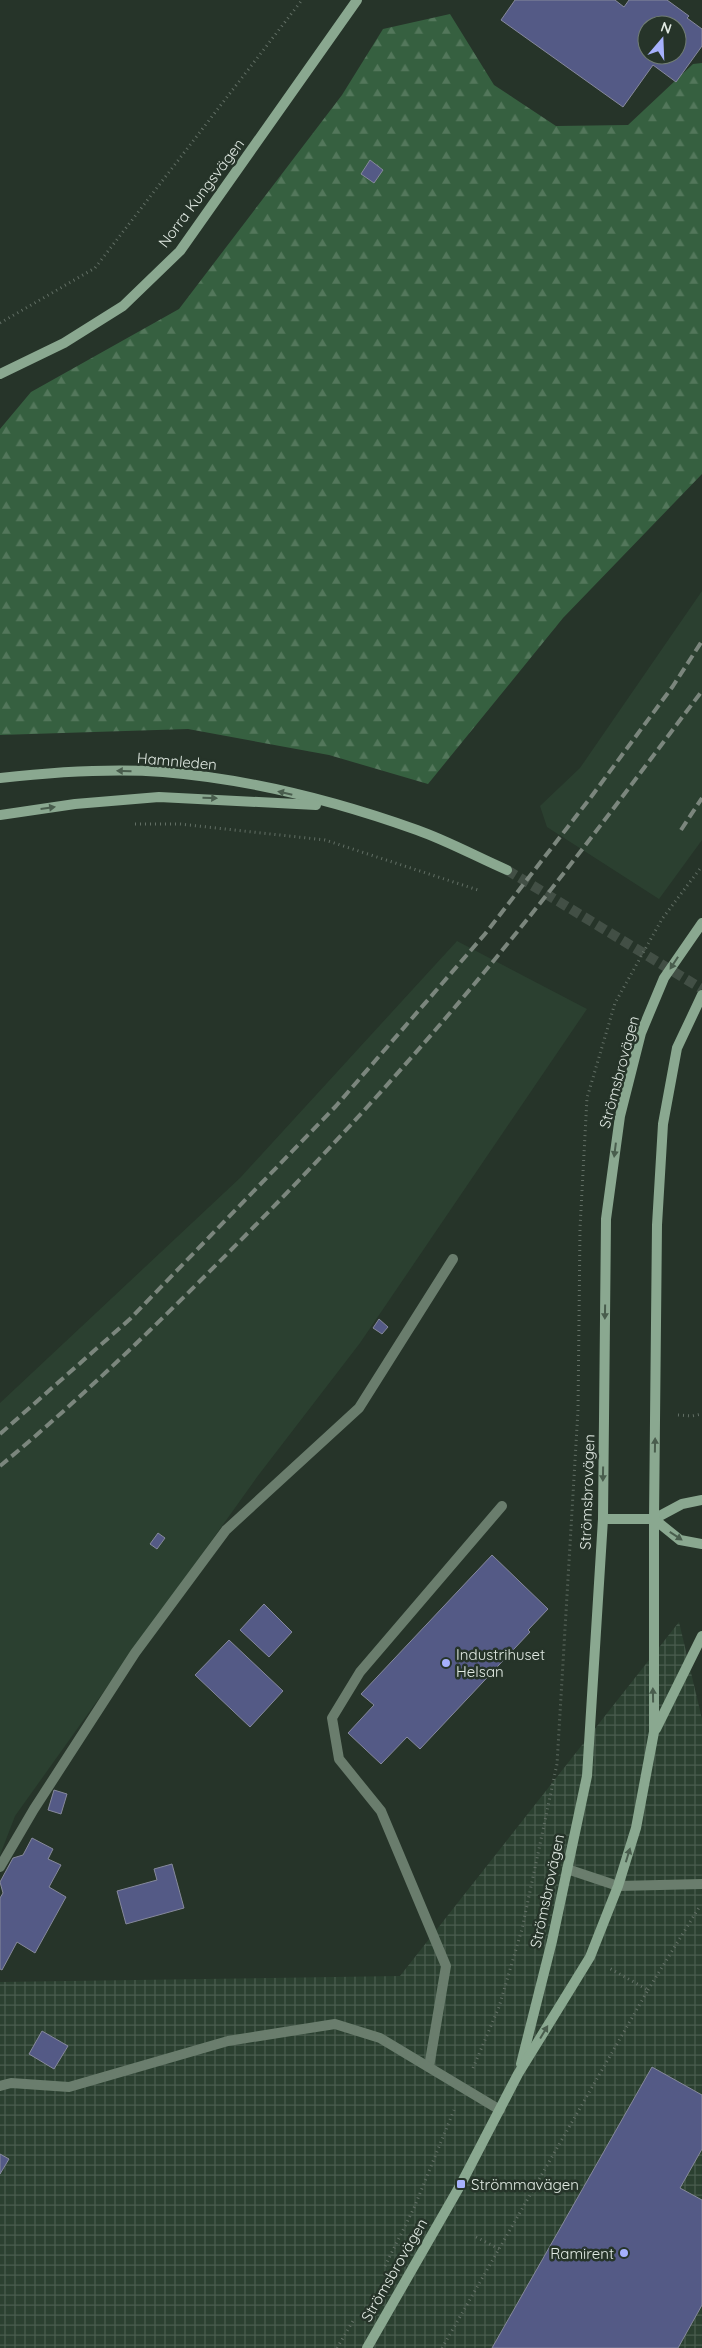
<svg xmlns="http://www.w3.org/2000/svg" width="702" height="2348" viewBox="0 0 702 2348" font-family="Quicksand,sans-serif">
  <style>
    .built { fill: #2b4030 }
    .industrial { fill: url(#industrial-grid) }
    .forest { fill: url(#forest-firs) }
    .building { fill: #545a86; stroke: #86899c; fill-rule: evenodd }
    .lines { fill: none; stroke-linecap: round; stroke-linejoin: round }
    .secondary-tunnel { stroke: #424f45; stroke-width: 10; stroke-dasharray: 10 5; stroke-linecap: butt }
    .path { stroke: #626f65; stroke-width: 3; stroke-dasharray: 1 4; stroke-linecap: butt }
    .lane { stroke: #6a7d6d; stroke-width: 10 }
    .secondary { stroke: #8aa890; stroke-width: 10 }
    .rail { stroke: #7b867d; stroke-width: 4; stroke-dasharray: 10 5; stroke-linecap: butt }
    .oneway { fill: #495d4d }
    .poi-dot { fill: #a6b1fc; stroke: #263429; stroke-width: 2 }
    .labels { text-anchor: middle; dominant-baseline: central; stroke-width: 5; stroke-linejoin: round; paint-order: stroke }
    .street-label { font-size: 15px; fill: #e2ebe4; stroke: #263429 }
    .poi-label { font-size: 15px; fill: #e2ebe4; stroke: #263429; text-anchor: start }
  </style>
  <defs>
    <pattern id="industrial-grid" width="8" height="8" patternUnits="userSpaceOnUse" patternTransform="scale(1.25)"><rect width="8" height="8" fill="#2b4030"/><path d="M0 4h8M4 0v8" fill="none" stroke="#495c4e"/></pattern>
    <pattern id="forest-firs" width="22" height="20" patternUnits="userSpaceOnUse" patternTransform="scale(1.25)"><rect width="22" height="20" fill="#366040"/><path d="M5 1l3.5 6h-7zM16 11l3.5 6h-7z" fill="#53775b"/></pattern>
  </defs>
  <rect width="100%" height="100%" fill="#263429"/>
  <g class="built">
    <path d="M702 591V840L659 899 547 827 540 806 580 768Z"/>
    <path d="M457 941 587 1009 360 1343 257 1477 15 1816 0 1855V1403L240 1178Z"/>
  </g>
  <path class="industrial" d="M679 1622 702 1719V2348H0V1982L400 1976Z"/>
  <path class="forest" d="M450 14 494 85 556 126 628 125 693 64 702 63V474L563 618 428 784 329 755 188 729 0 735V429L31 392 179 309 342 95 383 29Z"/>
  <g class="building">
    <path d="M515 0H615L624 7 629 0H667L689 16 687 18 702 29V46L676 82 653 65 623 107 501 20ZM647 25H677V55H647Z"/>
    <path d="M370 160 383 170 374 183 361 174Z"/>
    <path d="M379 1319 388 1327 382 1334 373 1328Z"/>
    <path d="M158 1533 165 1538 157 1549 150 1544Z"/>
    <path d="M492 1555 548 1609 528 1630 530 1632 420 1749 407 1737 381 1764 348 1733 374 1705 361 1694Z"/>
    <path d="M264 1604 292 1632 269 1657 240 1630Z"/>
    <path d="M229 1640 283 1691 250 1727 195 1675Z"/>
    <path d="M54 1790 67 1794 61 1814 48 1810Z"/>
    <path d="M32 1838 53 1849 48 1859 61 1865 49 1887 66 1897 35 1953 17 1942 2 1970 0 1969V1898L3 1893 0 1882 13 1858 23 1855Z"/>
    <path d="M172 1864 184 1908 126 1924 117 1891 157 1880 154 1869Z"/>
    <path d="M42 2031 68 2046 54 2069 29 2054Z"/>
    <path d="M652 2067 702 2095V2149L680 2188 702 2200V2305L678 2348H492Z"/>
    <path d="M0 2154 9 2159 0 2174Z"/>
  </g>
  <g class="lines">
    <path class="secondary-tunnel" d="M507 870 702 989"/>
    <g class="path">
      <path d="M0 323 95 268 302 0"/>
      <path d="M135 824H180L325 840 481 891"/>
      <path d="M678 1415 692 1416 702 1414"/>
      <path d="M648 1990 700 1906"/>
      <path d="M473 2068 499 2007 522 1929 557 1764 578 1410 580 1228 587 1098 615 1003 662 919 702 866"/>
      <path d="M476 2237 499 2249"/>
      <path d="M385 2266 414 2208 454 2110"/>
      <path d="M337 2348 353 2321"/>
      <path d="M442 2348 648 1990 609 1968"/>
    </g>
    <g class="lane">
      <path d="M0 1867 34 1809 135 1653 226 1530 359 1408 453 1259"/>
      <path d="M567 1869 618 1886 702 1884"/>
      <path d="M429 2067 446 1966 381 1811 339 1759 332 1718 360 1672 502 1506"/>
      <path d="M0 2086 11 2083 69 2087 228 2041 335 2024 380 2038 500 2110"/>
    </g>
    <g class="secondary">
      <path d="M0 374 64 343 123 306 180 251 357 0"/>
      <path d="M0 778C54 772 108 768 163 772 248 779 336 801 417 830 448 841 477 857 507 870"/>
      <path d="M0 815 75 804 159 797 316 805"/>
      <path d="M603 1519H654L682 1504 702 1500"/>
      <path d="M654 1519 680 1540 702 1544"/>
      <path d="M656 1729 702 1636"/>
      <path d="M521 2064 552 1941 587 1776 603 1519 606 1219 620 1116 641 1033 664 978 702 923"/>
      <path d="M367 2348 461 2184 518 2074 590 1957 618 1886 636 1828 654 1732V1519L657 1225 663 1124 677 1048 702 995"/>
    </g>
    <g class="rail">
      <path d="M681 830 702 798"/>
      <path d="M0 1434 130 1319 336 1106 485 934 591 797 673 686 702 641"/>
      <path d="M0 1466C71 1407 139 1342 205 1276 313 1169 417 1056 513 937 578 857 640 773 702 691"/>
    </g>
  </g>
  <defs><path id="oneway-solid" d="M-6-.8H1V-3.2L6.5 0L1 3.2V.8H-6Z" transform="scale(1.25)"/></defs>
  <g class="oneway">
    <use href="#oneway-solid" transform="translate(124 771) rotate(-179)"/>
    <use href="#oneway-solid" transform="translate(285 793) rotate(-167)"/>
    <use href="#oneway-solid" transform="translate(210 798) rotate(2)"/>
    <use href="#oneway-solid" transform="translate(48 808) rotate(-8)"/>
    <use href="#oneway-solid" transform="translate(674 963) rotate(123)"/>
    <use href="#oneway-solid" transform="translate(615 1150) rotate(97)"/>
    <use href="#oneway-solid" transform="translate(605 1312) rotate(91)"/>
    <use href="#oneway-solid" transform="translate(655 1445) rotate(-89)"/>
    <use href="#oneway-solid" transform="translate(603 1474) rotate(91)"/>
    <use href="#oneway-solid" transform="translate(676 1536) rotate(33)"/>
    <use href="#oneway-solid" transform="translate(653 1695) rotate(-91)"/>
    <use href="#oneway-solid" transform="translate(628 1855) rotate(-73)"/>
    <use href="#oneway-solid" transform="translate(544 2032) rotate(-59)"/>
  </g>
  <g class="poi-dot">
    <circle cx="446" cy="1663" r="5"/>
    <rect x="456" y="2179" width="10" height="10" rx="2.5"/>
    <circle cx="624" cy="2253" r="5"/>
  </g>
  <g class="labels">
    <g class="street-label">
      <text transform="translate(201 193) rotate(-53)">Norra Kungsvägen</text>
      <text transform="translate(177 761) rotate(5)">Hamnleden</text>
      <text transform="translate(619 1072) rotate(-75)">Strömsbrovägen</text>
      <text transform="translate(587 1492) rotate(-88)">Strömsbrovägen</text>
      <text transform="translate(547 1891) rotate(-78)">Strömsbrovägen</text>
      <text transform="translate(394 2270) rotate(-60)">Strömsbrovägen</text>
    </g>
    <g class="poi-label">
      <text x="456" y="1654">Industrihuset<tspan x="456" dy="17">Helsan</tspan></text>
      <text x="471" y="2184">Strömmavägen</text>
      <text x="614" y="2253" text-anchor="end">Ramirent</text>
    </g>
  </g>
  <g transform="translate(662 40) rotate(19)"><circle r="24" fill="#263429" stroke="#717d74"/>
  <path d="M0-4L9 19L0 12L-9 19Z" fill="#a6b1fc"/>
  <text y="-8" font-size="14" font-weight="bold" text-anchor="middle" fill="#e2ebe4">N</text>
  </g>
</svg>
